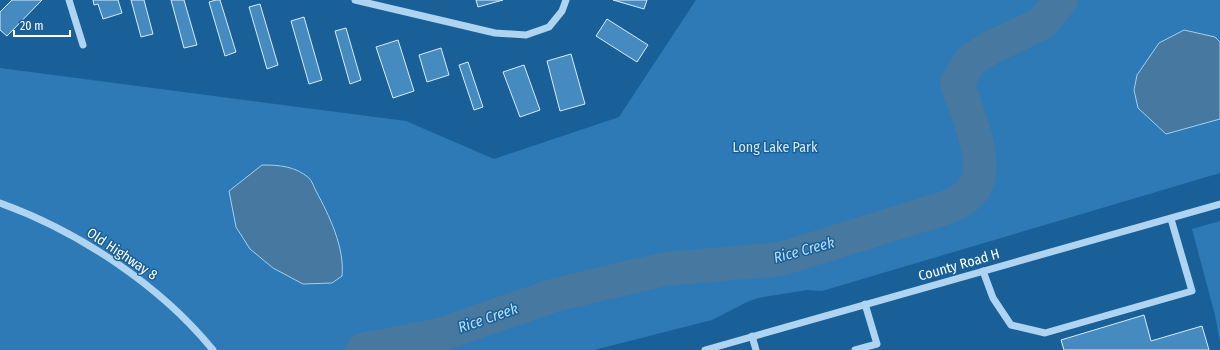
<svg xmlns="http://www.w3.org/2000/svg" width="1220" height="350" viewBox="0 0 1220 350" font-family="'Fira Sans Condensed',sans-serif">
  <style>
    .green { fill: #2d7ab6 }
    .water { fill: #47789f; stroke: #a1d0f3 }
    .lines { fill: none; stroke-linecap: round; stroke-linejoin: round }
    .river { stroke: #47789f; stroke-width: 34 }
    .building { fill: #468bc0; stroke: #d5ebfc }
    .minor { stroke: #aed4f1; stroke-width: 7 }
    .labels { text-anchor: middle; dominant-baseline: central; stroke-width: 3; stroke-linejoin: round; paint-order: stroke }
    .park-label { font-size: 14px; fill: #d5ebfc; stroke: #196098 }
    .street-label { font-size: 14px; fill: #fff; stroke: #196098 }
    .water-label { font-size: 15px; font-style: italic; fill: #baddf7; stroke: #196098 }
  </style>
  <rect width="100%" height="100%" fill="#196098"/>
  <g class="green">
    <path d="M696 0H1220V173L822 291 807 290 758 298 747 302 712 320 594 350H0V68L406 121 494 159 619 117Z"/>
    <path d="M1220 221V342L1215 315 1192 229Z"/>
  </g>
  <g class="water">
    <path d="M1184 30 1215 37 1220 42V119L1166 134 1138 108 1134 90 1137 75 1159 43Z"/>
    <path d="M262 165C279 165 295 166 309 178 312 181 314 187 316 191 329 215 345 248 342 276L332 283 303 284 273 268 250 249 236 227 229 191Z"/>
  </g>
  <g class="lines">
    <path class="river" d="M363 350 439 335 555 295 665 269 781 259 948 207C958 202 969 197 975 187 990 162 966 110 957 83L970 61 990 48 1042 23 1061 0"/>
  </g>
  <g class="building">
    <path d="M12 0H42L7 36 0 30V12Z"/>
    <path d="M93 0H118L122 13 103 19 98 4 94 5Z"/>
    <path d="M131 0H144L153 34 141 37Z"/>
    <path d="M171 0H184L197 45 184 48Z"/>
    <path d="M216 0H220L236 52 225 56 209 2Z"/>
    <path d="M476 0H503L478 7Z"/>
    <path d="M613 0H647L644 9Z"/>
    <path d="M260 4 278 65 267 69 249 7Z"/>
    <path d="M304 17 322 80 309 84 291 21Z"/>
    <path d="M607 19 648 45 637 62 596 36Z"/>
    <path d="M346 28 361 80 350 84 335 31Z"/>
    <path d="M398 40 414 91 393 98 376 47Z"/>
    <path d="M441 48 449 75 427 82 419 55Z"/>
    <path d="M571 54 585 104 560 111 547 61Z"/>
    <path d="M468 62 483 107 474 110 459 65Z"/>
    <path d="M524 65 540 110 520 117 503 72Z"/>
    <path d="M1144 315 1151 341 1202 326 1209 350H1064L1061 340Z"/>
  </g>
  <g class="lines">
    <g class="minor">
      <path d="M69 0 83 45"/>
      <path d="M355 0 495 33 526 35 549 27 562 11 566 0"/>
      <path d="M0 203C78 231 160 285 213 350"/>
      <path d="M983 271 993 298 1011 325 1045 333 1192 291 1171 219"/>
      <path d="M752 336 756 350"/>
      <path d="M705 350 1220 204"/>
      <path d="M855 350 877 344 865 304"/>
    </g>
  </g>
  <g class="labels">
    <g class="park-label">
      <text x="775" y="147">Long Lake Park</text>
    </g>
    <g class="street-label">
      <text transform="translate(122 254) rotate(34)">Old Highway 8</text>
      <text transform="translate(959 265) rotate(-16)">County Road H</text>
    </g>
    <g class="water-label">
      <text transform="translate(804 250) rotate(-15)">Rice Creek</text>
      <text transform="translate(488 318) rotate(-19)">Rice Creek</text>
    </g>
  </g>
  <path d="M14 30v6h56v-6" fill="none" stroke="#ffffff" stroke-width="2"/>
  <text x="20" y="30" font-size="12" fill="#ffffff" stroke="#196098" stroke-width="3" paint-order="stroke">20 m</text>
</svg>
